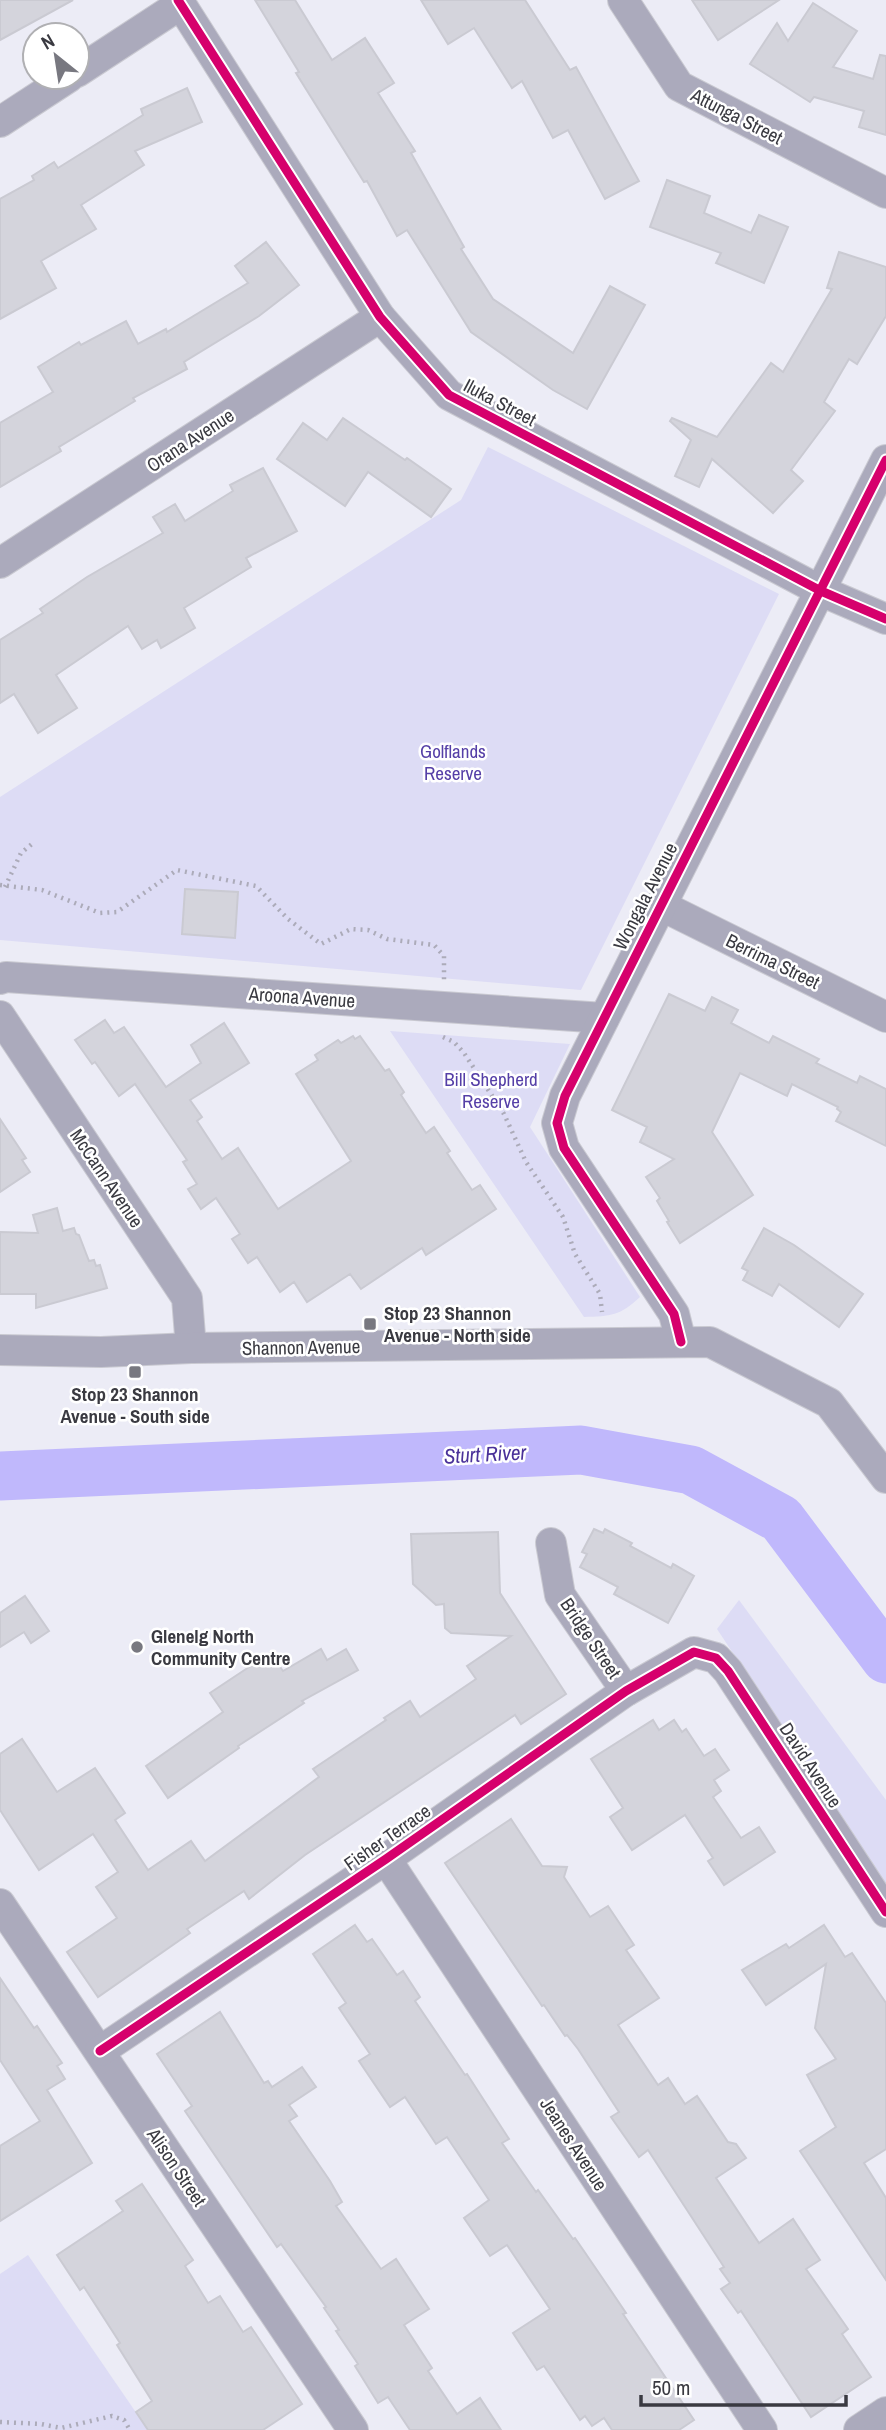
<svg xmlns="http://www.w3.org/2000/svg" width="886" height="2430" viewBox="0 0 886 2430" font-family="'Archivo Narrow',sans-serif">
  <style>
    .green { fill: #dddcf5 }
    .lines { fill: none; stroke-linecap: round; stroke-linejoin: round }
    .river { stroke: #c0b8fc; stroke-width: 49 }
    .building { fill: #d4d4dc; stroke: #cacad2; stroke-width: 2 }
    .minor-casing { stroke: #c9c9d1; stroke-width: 32 }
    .path { stroke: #acabb9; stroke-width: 4.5; stroke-dasharray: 2 5; stroke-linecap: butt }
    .minor { stroke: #abaabc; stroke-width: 30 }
    .cycleway-casing { stroke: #fff; stroke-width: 13 }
    .cycleway { stroke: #d6006c; stroke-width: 9 }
    .poi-dot { fill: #787880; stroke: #fff; stroke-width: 2.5 }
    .labels { text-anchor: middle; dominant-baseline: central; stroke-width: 5; stroke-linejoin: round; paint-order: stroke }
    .street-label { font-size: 19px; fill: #3a3a41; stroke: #fff }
    .park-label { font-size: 19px; fill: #553fa7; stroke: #fff }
    .poi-label { font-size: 19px; font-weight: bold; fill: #3a3a41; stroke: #fff; text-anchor: start }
    .water-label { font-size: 21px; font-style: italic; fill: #4a3199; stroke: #fff }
  </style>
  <rect width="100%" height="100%" fill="#ececf6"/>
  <g class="green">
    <path d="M488 447 779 594 581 990 0 940V797L461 500Z"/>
    <path d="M390 1031 570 1044 530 1127 640 1297C620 1316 611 1316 584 1317Z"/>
    <path d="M739 1600 886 1800V1885L717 1629Z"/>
    <path d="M28 2255 148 2430H0V2274Z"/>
  </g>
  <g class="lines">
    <path class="river" d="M0 1476 581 1450 691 1470 781 1519 886 1659"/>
  </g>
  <g class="building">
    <path d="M0 0H73L0 40Z"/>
    <path d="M255 0H295L332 60 365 38 394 83 378 93 415 151 411 153 464 247 461 249 493 299 573 353 610 286 645 305 587 409 553 390 471 332 407 230 397 236 367 181 364 182 296 73 299 72Z"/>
    <path d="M421 0H525L570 70 576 67 639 181 605 199 568 130 553 138 522 81 512 88 474 28 448 44Z"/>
    <path d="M692 0H779L718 40Z"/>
    <path d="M813 3 857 31 833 67 873 79 880 55 886 56V135L859 127 864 111 814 97 810 102 750 64 777 23 788 41Z"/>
    <path d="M187 88 202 122 135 151 144 165 81 205 96 229 41 261 56 288 0 319V199L34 180 32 176 54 162 58 168 143 115 141 109Z"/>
    <path d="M667 180 710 196 704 213 751 233 759 215 788 227 764 283 716 263 721 253 650 227Z"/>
    <path d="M266 242 299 285 259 316 184 362 187 369 133 398 135 401 59 447 61 451 0 487V423L53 392 38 367 79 342 81 345 126 321 138 344 166 329 167 332 248 283 235 266Z"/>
    <path d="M839 252 886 267V316L857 364 849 359 824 402 835 411 791 470 803 481 773 513 712 459 699 487 675 476 691 440 670 421 672 418 717 437 771 363 783 372 832 289 827 288Z"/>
    <path d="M343 418 405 460 407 458 451 489 431 517 368 472 345 506 277 459 303 423 327 440Z"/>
    <path d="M263 468 297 531 246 558 251 567 184 608 195 628 161 648 157 640 142 649 128 626 56 675 77 708 38 733 14 694 0 703V640L43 613 40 609 87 577 163 533 153 517 175 504 185 521 233 491 230 485Z"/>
    <path d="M185 889 238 892 235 938 182 934Z"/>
    <path d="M669 994 705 1011 712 997 738 1010 731 1023 769 1043 773 1036 819 1059 816 1063 857 1083 860 1076 886 1089V1146L836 1121 841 1112 837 1109 838 1107 792 1084 787 1096 740 1073 712 1132 753 1195 680 1243 667 1222 669 1221 657 1201 660 1198 646 1177 674 1159 640 1142 647 1127 612 1110Z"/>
    <path d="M105 1020 114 1033 124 1027 166 1087 201 1063 191 1045 224 1023 249 1063 190 1100 202 1117 197 1121 222 1159 238 1148 278 1209 351 1161 296 1074 318 1060 315 1055 338 1040 341 1043 353 1036 355 1039 360 1036 385 1071 389 1069 404 1092 401 1095 426 1133 434 1127 450 1151 447 1153 472 1190 480 1185 496 1209 426 1255 422 1248 361 1289 350 1274 307 1302 294 1282 280 1292 257 1257 248 1263 232 1239 240 1234 216 1198 201 1209 188 1189 197 1184 183 1162 187 1160 135 1084 119 1096 95 1062 92 1064 75 1040Z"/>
    <path d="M0 1119 26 1158 22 1160 30 1172 0 1192Z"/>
    <path d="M57 1208 63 1231 74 1228 76 1234 79 1235 89 1261 94 1260 96 1266 100 1265 107 1288 36 1308V1294H0V1232L38 1233 33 1215Z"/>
    <path d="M764 1228 794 1245 863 1294 839 1327 779 1284 772 1296 743 1280 748 1271 742 1268Z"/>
    <path d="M594 1529 603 1533 605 1529 632 1543 630 1546 671 1568 673 1564 694 1576 668 1623 614 1594 618 1587 580 1567 587 1554 582 1552Z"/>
    <path d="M498 1532 500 1593 566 1694 521 1724 515 1715 305 1855 249 1899 244 1891 187 1929 190 1933 98 1997 67 1952 117 1918 96 1887 118 1872 93 1834 39 1870 0 1810V1754L22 1739 57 1792 95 1768 125 1813 115 1820 148 1870 191 1841 205 1861 319 1777 313 1769 386 1720 384 1718 410 1701 420 1717 476 1679 467 1666 511 1636 451 1633 445 1628 444 1604 436 1605 413 1584 411 1534Z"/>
    <path d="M25 1596 49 1631 31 1643 24 1632 0 1647V1613Z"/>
    <path d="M321 1649 327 1660 346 1649 358 1670 302 1701 304 1703 238 1746 239 1748 168 1798 146 1766 223 1712 210 1693 270 1653 283 1671Z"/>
    <path d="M653 1720 659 1730 674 1720 682 1732 686 1729 704 1756 715 1749 729 1770 714 1780 721 1791 713 1797 741 1838 759 1827 775 1852 724 1885 708 1861 713 1858 685 1815 632 1850 610 1817 623 1808 591 1759Z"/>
    <path d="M511 1819 542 1866 567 1867 564 1877 590 1917 608 1906 634 1945 626 1950 659 1998 618 2025 658 2085 668 2078 685 2104 697 2096 728 2142 736 2144 746 2158 716 2178 759 2243 793 2219 820 2260 806 2269 848 2329 842 2334 871 2377 811 2417 741 2311 738 2313 721 2289 730 2283 720 2269 724 2267 648 2150 639 2157 611 2117 619 2112 578 2049 567 2035 565 2036 544 2005 542 2006 445 1863Z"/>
    <path d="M355 1925 367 1942 372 1939 397 1975 403 1971 420 1997 415 2001 465 2075 467 2074 509 2139 502 2143 536 2192 538 2190 573 2239 575 2238 601 2276 626 2313 623 2314 694 2420 679 2430H612L604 2418 592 2426 585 2416 580 2420 544 2366 537 2370 513 2333 550 2309 507 2245 490 2256 464 2218 489 2200 447 2137 436 2144 405 2097 390 2107 359 2061 370 2054 339 2008 346 2003 313 1954Z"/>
    <path d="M824 1925 845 1957 852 1953 886 2003V2149L864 2163 886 2198V2280L800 2151 836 2127 807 2075 836 2059 815 2028 826 1964 766 2005 742 1970 786 1944 789 1948Z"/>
    <path d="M0 1978 34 2028 37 2026 62 2063 57 2066 65 2079 47 2090 92 2163 0 2221V2146L40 2121 0 2060Z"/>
    <path d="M220 2012 264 2083 268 2081 272 2087 302 2067 316 2087 289 2105 297 2116 289 2121 330 2181 342 2202 336 2206 381 2269 396 2259 429 2309 404 2325 432 2368 428 2371 457 2414 480 2398 501 2430H410L388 2397 378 2403 355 2366 358 2364 336 2331 339 2330 324 2308 326 2307 281 2244 277 2247 185 2111 192 2106 157 2054Z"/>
    <path d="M142 2184 193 2260 185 2266 208 2303 220 2296 243 2332 251 2327 302 2404 263 2430H148L136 2412 152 2401 117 2345 120 2343 84 2287 80 2290 57 2255 123 2211 116 2201Z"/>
  </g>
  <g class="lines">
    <g class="minor-casing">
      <g id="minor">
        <path d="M178 0 380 317 449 395 821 591 886 619"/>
        <path d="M623 0 679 86 886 193"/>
        <path d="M77 72 181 4"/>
        <path d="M0 122 69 77"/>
        <path d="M0 563 380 317"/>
        <path d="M660 905 886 1017"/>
        <path d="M0 979 6 977 604 1018"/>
        <path d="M0 1016 187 1298 191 1348"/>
        <path d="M681 1342 674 1314 564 1148 557 1123 565 1096 886 460"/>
        <path d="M0 1350 101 1352 191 1348 710 1342 829 1403 886 1478"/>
        <path d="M551 1543 560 1595 626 1691"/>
        <path d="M386 1859 762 2430"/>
        <path d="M0 1904 353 2430"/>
        <path d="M100 2051 386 1859 626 1691 694 1652 716 1658 728 1671 886 1912"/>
        <path d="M859 2430 886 2412"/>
      </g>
    </g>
    <g class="path">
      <path d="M0 885 42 890 100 913 117 912 177 870 256 886 288 919 321 944 351 929 368 930 387 939 434 945 444 956V981"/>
      <path d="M5 887 21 853 33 843"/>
      <path d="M443 1037 454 1042 464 1053 504 1114 526 1162 563 1217 575 1254 600 1294 602 1312"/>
      <path d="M0 2422 41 2424 61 2428 112 2416 124 2420 130 2430"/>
    </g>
    <use href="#minor" class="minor"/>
    <g class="cycleway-casing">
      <g id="cycleway">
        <path d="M178 0 380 317 449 395 821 591 886 619"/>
        <path d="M681 1342 674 1314 564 1148 557 1123 565 1096 886 460"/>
        <path d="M100 2051 386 1859 626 1691 694 1652 716 1658 728 1671 886 1912"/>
      </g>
    </g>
    <use href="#cycleway" class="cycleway"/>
  </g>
  <g class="poi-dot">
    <rect x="363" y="1317" width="14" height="14" rx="3.5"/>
    <rect x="128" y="1365" width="14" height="14" rx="3.5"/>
    <circle cx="137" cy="1647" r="7"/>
  </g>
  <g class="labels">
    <g class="street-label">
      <text transform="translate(737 116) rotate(27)">Attunga Street</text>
      <text transform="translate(500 402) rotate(28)">Iluka Street</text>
      <text transform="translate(190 440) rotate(-33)">Orana Avenue</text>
      <text transform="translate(645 896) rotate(-63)">Wongala Avenue</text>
      <text transform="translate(773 961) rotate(26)">Berrima Street</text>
      <text transform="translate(302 997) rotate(4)">Aroona Avenue</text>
      <text transform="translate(107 1178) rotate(56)">McCann Avenue</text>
      <text transform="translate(301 1347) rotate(-1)">Shannon Avenue</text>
      <text transform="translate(591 1638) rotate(56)">Bridge Street</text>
      <text transform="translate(811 1765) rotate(57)">David Avenue</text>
      <text transform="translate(387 1837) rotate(-35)">Fisher Terrace</text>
      <text transform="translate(574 2144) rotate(57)">Jeanes Avenue</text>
      <text transform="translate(177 2167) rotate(56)">Alison Street</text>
    </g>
    <g class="park-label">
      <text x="453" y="751">Golflands<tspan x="453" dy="22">Reserve</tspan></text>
      <text x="491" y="1079">Bill Shepherd<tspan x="491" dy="22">Reserve</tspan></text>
    </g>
    <g class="poi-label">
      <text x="384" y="1313">Stop 23 Shannon<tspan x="384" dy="22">Avenue - North side</tspan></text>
      <text x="135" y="1394" text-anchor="middle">Stop 23 Shannon<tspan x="135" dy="22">Avenue - South side</tspan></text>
      <text x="151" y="1636">Glenelg North<tspan x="151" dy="22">Community Centre</tspan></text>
    </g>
    <g class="water-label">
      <text transform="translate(485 1454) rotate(-3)">Sturt River</text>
    </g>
  </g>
  <g transform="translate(56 56) rotate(330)"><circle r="33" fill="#ffffff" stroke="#b0b0b3" stroke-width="2"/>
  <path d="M0-5L12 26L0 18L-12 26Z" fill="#787880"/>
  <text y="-10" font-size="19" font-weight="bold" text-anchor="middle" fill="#3a3a41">N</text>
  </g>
  <path d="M641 2395v10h205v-10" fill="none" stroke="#3a3a41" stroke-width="3.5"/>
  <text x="652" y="2395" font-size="21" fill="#3a3a41" stroke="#ffffff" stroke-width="5" paint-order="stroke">50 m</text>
</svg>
